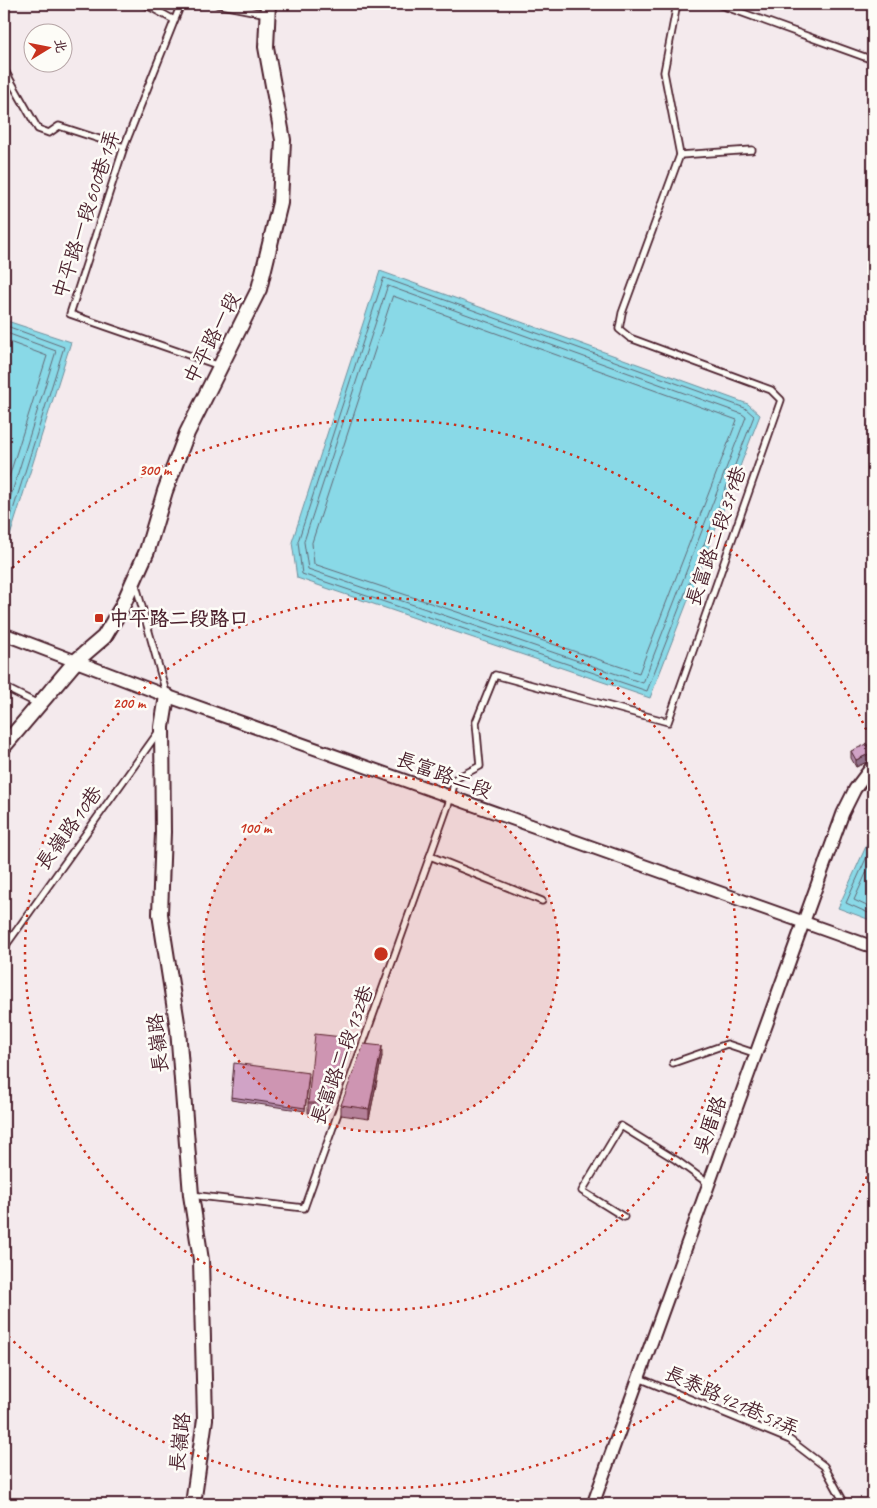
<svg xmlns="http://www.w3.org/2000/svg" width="877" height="1508" viewBox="0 0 877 1508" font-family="Caveat,'LXGW WenKai TC',sans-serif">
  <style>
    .water { fill: #89d9e7; stroke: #708f9c }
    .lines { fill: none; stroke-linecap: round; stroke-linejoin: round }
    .shore { stroke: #636976; stroke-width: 1 }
    .service-casing { stroke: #4a1f2b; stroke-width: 9 }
    .minor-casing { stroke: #4a1f2b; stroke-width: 15 }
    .tertiary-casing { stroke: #4a1f2b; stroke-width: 18 }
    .service { stroke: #fdfcf7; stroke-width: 5.5 }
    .minor { stroke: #fdfcf7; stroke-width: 11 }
    .tertiary { stroke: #fdfcf7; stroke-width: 14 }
    .wall { fill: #b38caa; stroke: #4a1f2b }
    .shaded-wall { fill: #92728b; stroke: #4a1f2b }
    .building { fill: #d0a3c6; stroke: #4a1f2b }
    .ring { fill: none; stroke: #c8321e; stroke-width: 2.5; stroke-dasharray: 2.5 5 }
    .poi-dot { fill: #c8321e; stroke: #fdfcf7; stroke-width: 2 }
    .labels { text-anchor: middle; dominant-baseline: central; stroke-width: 5; stroke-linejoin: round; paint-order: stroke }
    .street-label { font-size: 20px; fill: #4a1f2b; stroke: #fdfcf7 }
    .poi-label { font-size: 20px; font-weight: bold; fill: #4a1f2b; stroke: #fdfcf7; text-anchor: start }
    .centre { fill: #c8321e; stroke: #fdfcf7; stroke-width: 2.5 }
    .ring-label { font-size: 15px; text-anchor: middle; font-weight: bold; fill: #c8321e; stroke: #fdfcf7; stroke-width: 5; stroke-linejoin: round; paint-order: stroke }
  </style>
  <rect width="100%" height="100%" fill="#f4eaed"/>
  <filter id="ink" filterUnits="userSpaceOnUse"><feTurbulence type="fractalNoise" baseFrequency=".02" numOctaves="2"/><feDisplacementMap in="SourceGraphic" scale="10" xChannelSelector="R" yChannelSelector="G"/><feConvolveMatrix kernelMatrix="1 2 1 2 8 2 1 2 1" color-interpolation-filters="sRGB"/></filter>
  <g filter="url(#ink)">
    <g class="water">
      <path d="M380 271 748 404 760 415 650 698 297 578 292 542Z"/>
      <path d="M4 320 71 342 4 555Z"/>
      <path d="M873 831V921L838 908Z"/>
    </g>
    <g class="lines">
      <g class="shore">
        <path d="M384 278 745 408 754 416 647 691 302 574 298 542Z"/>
        <path d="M388 286 742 414 746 417 643 683 308 569 304 542Z"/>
        <path d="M393 296 737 420 639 673 314 564 312 543Z"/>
        <path d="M4 325 64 347 4 539"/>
        <path d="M4 332 56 351 4 518"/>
        <path d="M4 340 47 356 4 493"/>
        <path d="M873 843 846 903 873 915"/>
        <path d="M873 858 854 900 873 909"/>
      </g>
      <g class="service-casing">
        <g id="service">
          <path d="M145 4 174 20"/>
          <path d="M181 4 124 147 70 314 220 366"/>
          <path d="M217 4 267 14"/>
          <path d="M677 4 664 72 680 155 752 150"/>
          <path d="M718 4 873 60"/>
          <path d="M4 69 38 129 49 133 59 126 124 147"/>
          <path d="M135 582 167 696"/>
          <path d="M4 687 38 704"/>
          <path d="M542 901 430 856 451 797 455 779 480 766 476 722 495 675 668 722 781 400 771 390 630 338 619 329 622 313 680 155"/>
          <path d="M4 948 159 731"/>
          <path d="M673 1063 727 1044 757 1054"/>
          <path d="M191 1195 304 1208 430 856"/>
          <path d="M624 1217 582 1191 621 1126 676 1160 709 1184"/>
          <path d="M639 1378 790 1440 824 1466 845 1504"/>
        </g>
      </g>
      <g class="minor-casing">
        <g id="minor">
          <path d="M4 634 167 696 873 947"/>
          <path d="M593 1504 843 813 855 789 873 765"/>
        </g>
      </g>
      <g class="tertiary-casing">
        <g id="tertiary">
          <path d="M167 696 162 727 163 832 160 914 178 1029 191 1195 201 1260 205 1419 193 1504"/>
          <path d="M4 746 76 661 104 637 122 607 147 551 165 491 187 433 259 289 280 203 283 140 266 47 268 4"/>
        </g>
      </g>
      <use href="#service" class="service"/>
      <use href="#minor" class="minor"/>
      <use href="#tertiary" class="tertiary"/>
    </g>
    <g class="wall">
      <path d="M851 751 871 760 856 767 851 758Z"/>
      <path d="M351 1048 326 1113H308V1103Z"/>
      <path d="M382 1056 369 1119 341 1115V1105Z"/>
      <path d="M309 1077 305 1111 231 1100V1097Z"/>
    </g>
    <g class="shaded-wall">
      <path d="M871 753V760L856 767V760Z"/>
      <path d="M351 1038V1048L326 1113V1103Z"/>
      <path d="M382 1046V1056L369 1119V1109Z"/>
    </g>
    <g class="building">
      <path d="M867 744 871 753 856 760 851 751Z"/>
      <path d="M315 1034 351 1038 326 1103H308Z"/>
      <path d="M364 1044 382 1046 369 1109 341 1105Z"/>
      <path d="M234 1063 309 1073 305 1108 231 1097Z"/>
    </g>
  </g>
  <circle cx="381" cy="954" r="178" fill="#c8321e" fill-opacity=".12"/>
  <g class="ring">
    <circle cx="381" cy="954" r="178"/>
    <circle cx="381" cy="954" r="356"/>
    <path d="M873 1163A534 534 0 0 1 7 1335M7 573A534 534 0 0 1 873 745"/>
  </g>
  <rect class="poi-dot" x="94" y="613" width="10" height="10" rx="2.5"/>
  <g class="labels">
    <g class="street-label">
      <text transform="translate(86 214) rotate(-72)">中平路一段600巷1弄</text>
      <text transform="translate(212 338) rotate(-63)">中平路一段</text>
      <text transform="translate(716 536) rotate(-71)">長富路二段379巷</text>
      <text transform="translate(444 775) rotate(20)">長富路二段</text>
      <text transform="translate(69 828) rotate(-54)">長嶺路10巷</text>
      <text transform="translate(158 1043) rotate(-96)">長嶺路</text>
      <text transform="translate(342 1055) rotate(-70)">長富路二段132巷</text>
      <text transform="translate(710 1125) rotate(-70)">吳厝路</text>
      <text transform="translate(732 1401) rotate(24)">長泰路421巷57弄</text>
      <text transform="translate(180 1442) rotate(-84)">長嶺路</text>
    </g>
    <g class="poi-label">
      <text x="109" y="618">中平路二段路口</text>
    </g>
  </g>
  <circle cx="381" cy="954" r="8" class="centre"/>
  <g class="ring-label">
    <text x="155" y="475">300 m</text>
    <text x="129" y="708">200 m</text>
    <text x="255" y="833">100 m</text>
  </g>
  <rect width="877" height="1508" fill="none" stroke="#fdfcf7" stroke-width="20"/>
  <rect x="10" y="10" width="857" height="1488" fill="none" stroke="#4a1f2b" stroke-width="2" filter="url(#ink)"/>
  <g transform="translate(48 48) rotate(80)"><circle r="24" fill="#fdfcf7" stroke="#b5a4a5"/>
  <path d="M0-4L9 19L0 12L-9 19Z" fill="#c8321e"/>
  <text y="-8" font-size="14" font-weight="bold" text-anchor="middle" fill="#4a1f2b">北</text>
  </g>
</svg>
